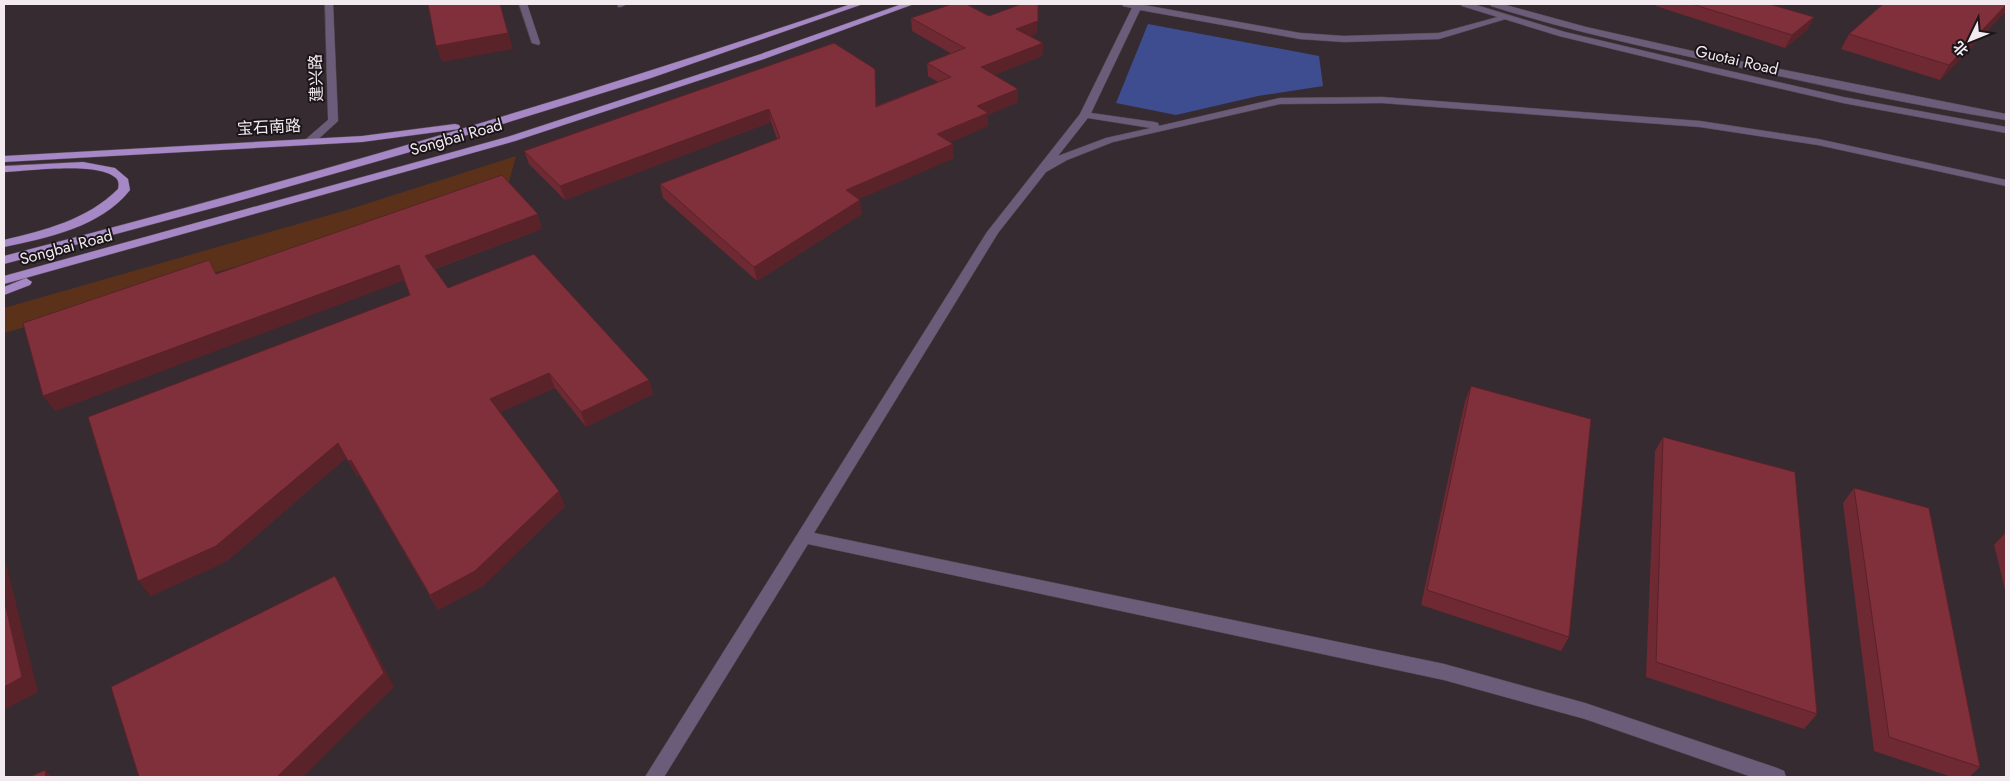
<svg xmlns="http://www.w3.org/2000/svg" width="2010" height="781" viewBox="0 0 2010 781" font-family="Jost,'Noto Sans SC',sans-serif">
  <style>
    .green { fill: #5b3219 }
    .water { fill: #3e4d8f }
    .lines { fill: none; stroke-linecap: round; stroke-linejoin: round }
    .service-casing { stroke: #554a50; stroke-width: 1 }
    .minor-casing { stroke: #554a50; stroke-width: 1 }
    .tertiary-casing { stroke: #554a50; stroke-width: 1 }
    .primary-casing { stroke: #554a50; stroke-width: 1 }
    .service { fill: #6b5c7a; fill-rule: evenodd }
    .minor { fill: #6b5c7a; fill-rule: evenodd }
    .tertiary { fill: #6b5c7a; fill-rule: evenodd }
    .primary { fill: #a588c5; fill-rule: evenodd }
    .wall { fill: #6e2932 }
    .shaded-wall { fill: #5a2229 }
    .building { fill: #80303a; stroke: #5a2229 }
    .labels { text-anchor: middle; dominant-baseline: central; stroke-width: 4; stroke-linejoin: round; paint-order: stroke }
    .far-street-label { font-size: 16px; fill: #f2eaef; stroke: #1b1519 }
  </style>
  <rect width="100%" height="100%" fill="#372b32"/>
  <path class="green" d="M516 156 507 189 4 333V308L347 210Z"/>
  <path class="water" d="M1148 24 1319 56 1323 86 1258 96 1176 115 1116 103Z"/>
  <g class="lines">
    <g class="service-casing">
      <g id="service">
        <path d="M519 4H527L540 43 539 45 532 43Z"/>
        <path d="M618 4H627L621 7H618Z"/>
      </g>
    </g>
    <g class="minor-casing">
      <g id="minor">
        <path d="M325 4H333L338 121 314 143 310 144 305 141 306 139 328 120Z"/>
        <path d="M1122 4H1138L1300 33 1344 36 1439 33 1505 15 1509 18 1439 39 1344 42 1300 39 1140 10 1091 113 1154 122 1158 123 1159 126 1280 98 1382 97 1700 121 1818 139 2006 180V186L1818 145 1700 127 1382 103 1280 104 1113 142 1067 160 1046 172 998 233 814 533 1444 664 1585 703 1777 768 1784 771 1786 777H1752L1585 719 1444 680 808 544 664 777H645L987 232 1080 114 1132 8 1123 6ZM1088 118 1151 128 1106 138 1058 156Z"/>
      </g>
    </g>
    <g class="tertiary-casing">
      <g id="tertiary">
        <path d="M1461 4H1473L1565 32 1712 67 1843 97 2006 127V133L1843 103 1712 73 1559 36 1462 6Z"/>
        <path d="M1490 4H1502L1586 27 1719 57 2006 114V120C1918 106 1829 87 1742 68 1658 50 1573 32 1491 6Z"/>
      </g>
    </g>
    <g class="primary-casing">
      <g id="primary">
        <path d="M851 4H863L651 78 438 144 224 205 4 264V256C289 182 572 100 851 4Z"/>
        <path d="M902 4H914L764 59 515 141 4 284V276L507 137 758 55Z"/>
        <path d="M455 124 459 125 460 127 459 129 362 142 4 162V156L362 136Z"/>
        <path d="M83 162 115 168 128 179 130 190C101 227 47 238 4 247V240C45 230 87 220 118 189 119 185 119 181 116 178 98 161 28 171 4 172V166Z"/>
        <path d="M26 278 32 282 30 285 4 295V287Z"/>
      </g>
    </g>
    <use href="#service" class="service"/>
    <use href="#minor" class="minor"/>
    <use href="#tertiary" class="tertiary"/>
    <use href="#primary" class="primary"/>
  </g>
  <g class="wall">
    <path d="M1657 4H1769L1814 17 1807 30 1785 48 1656 6Z"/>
    <path d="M2006 4V13H2004L1940 80 1841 49 1849 34Z"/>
    <path d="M989 16 1037 33 1030 36 1043 43 1042 56 994 75 1018 102 988 115V126L950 142 954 158 859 199 862 214 757 281 663 198 660 184 777 139 771 122 565 200 529 164 524 151 876 82V106L938 82 928 76 927 63 952 54 912 31 911 18Z"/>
    <path d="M542 229 435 269 448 288 649 380 653 394 586 427 555 388 500 412 565 506 483 586 438 610 359 475 357 476 346 458 227 561 151 596 410 295 404 280 55 411 217 274Z"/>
    <path d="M1471 386 1569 637 1561 651 1421 605 1465 401Z"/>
    <path d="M1663 437 1817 714 1804 729 1646 677 1655 451Z"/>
    <path d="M1854 488 1980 767 1969 777H1952L1874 751 1843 503Z"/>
    <path d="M2006 532V593L1994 545Z"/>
  </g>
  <g class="shaded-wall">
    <path d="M500 4 513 49 442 62 436 46Z"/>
    <path d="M1038 4 1037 33 1016 42V29Z"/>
    <path d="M2006 5V9L2004 13 1940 80 1949 65Z"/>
    <path d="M1814 17 1807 30 1785 48 1792 35Z"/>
    <path d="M1043 43 1042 56 981 80V67Z"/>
    <path d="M875 69 876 82 877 120 876 107Z"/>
    <path d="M1018 89V102L988 115V126L938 148 937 134 977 106Z"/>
    <path d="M769 109 771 122 565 200 560 186Z"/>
    <path d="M953 144 954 158 848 204 846 190Z"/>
    <path d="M860 200 862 214 757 281 754 267Z"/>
    <path d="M538 214 542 229 431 270 425 256Z"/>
    <path d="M399 265 405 280 55 411 43 396Z"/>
    <path d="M549 373 555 388 497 414 490 399Z"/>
    <path d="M649 380 653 394 586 427 581 412Z"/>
    <path d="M338 443 347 457 227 561 151 596 138 581Z"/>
    <path d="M351 460 359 475 357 476 348 461Z"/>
    <path d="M559 491 565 506 483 586 438 610 430 595Z"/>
    <path d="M4 555 38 692 4 710Z"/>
    <path d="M335 576 344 591 394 687 303 777H277Z"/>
    <path d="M45 770 53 777H46Z"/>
  </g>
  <g class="building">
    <path d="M428 4H500L508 33 436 46Z"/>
    <path d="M952 4H966L989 16 1021 4H1038V21L1016 29 1043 43 981 67 1018 89 977 106 988 113 937 134 953 144 846 190 860 200 754 267 660 184 780 138 769 109 560 186 524 151 834 43 875 69 876 107 951 77 927 63 965 48 911 18Z"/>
    <path d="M1692 4H1769L1814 17 1792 35Z"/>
    <path d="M1883 4H2006V5L1949 65 1849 34Z"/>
    <path d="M502 175 538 214 425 256 448 288 534 254 649 380 581 412 549 373 490 399 559 491 475 571 430 595 351 460 348 461 338 443 216 546 138 581 88 417 410 295 399 265 43 396 23 323 209 260 216 274Z"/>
    <path d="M1471 386 1591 419 1569 637 1427 590Z"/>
    <path d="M1663 437 1795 472 1817 714 1656 662Z"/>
    <path d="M1854 488 1929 508 1980 767 1889 737Z"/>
    <path d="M335 576 384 673 277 777H139L111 687Z"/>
    <path d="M4 599 22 677 4 687Z"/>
    <path d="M45 770 46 777H30Z"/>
  </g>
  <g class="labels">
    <g class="far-street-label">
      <text transform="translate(1737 60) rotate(13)">Guotai Road</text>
      <text transform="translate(316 78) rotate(-92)">建兴路</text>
      <text transform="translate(269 127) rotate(-3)">宝石南路</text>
      <text transform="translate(456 137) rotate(-16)">Songbai Road</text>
      <text transform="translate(66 247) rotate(-15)">Songbai Road</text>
    </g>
  </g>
  <rect width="2010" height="781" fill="none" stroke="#f2eaef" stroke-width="10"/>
  <g transform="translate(1970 40) rotate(227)" stroke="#1b1519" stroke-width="4" paint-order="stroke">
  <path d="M0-4L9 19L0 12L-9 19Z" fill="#f2eaef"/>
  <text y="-8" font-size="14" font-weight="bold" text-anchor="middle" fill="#f2eaef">北</text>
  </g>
</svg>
